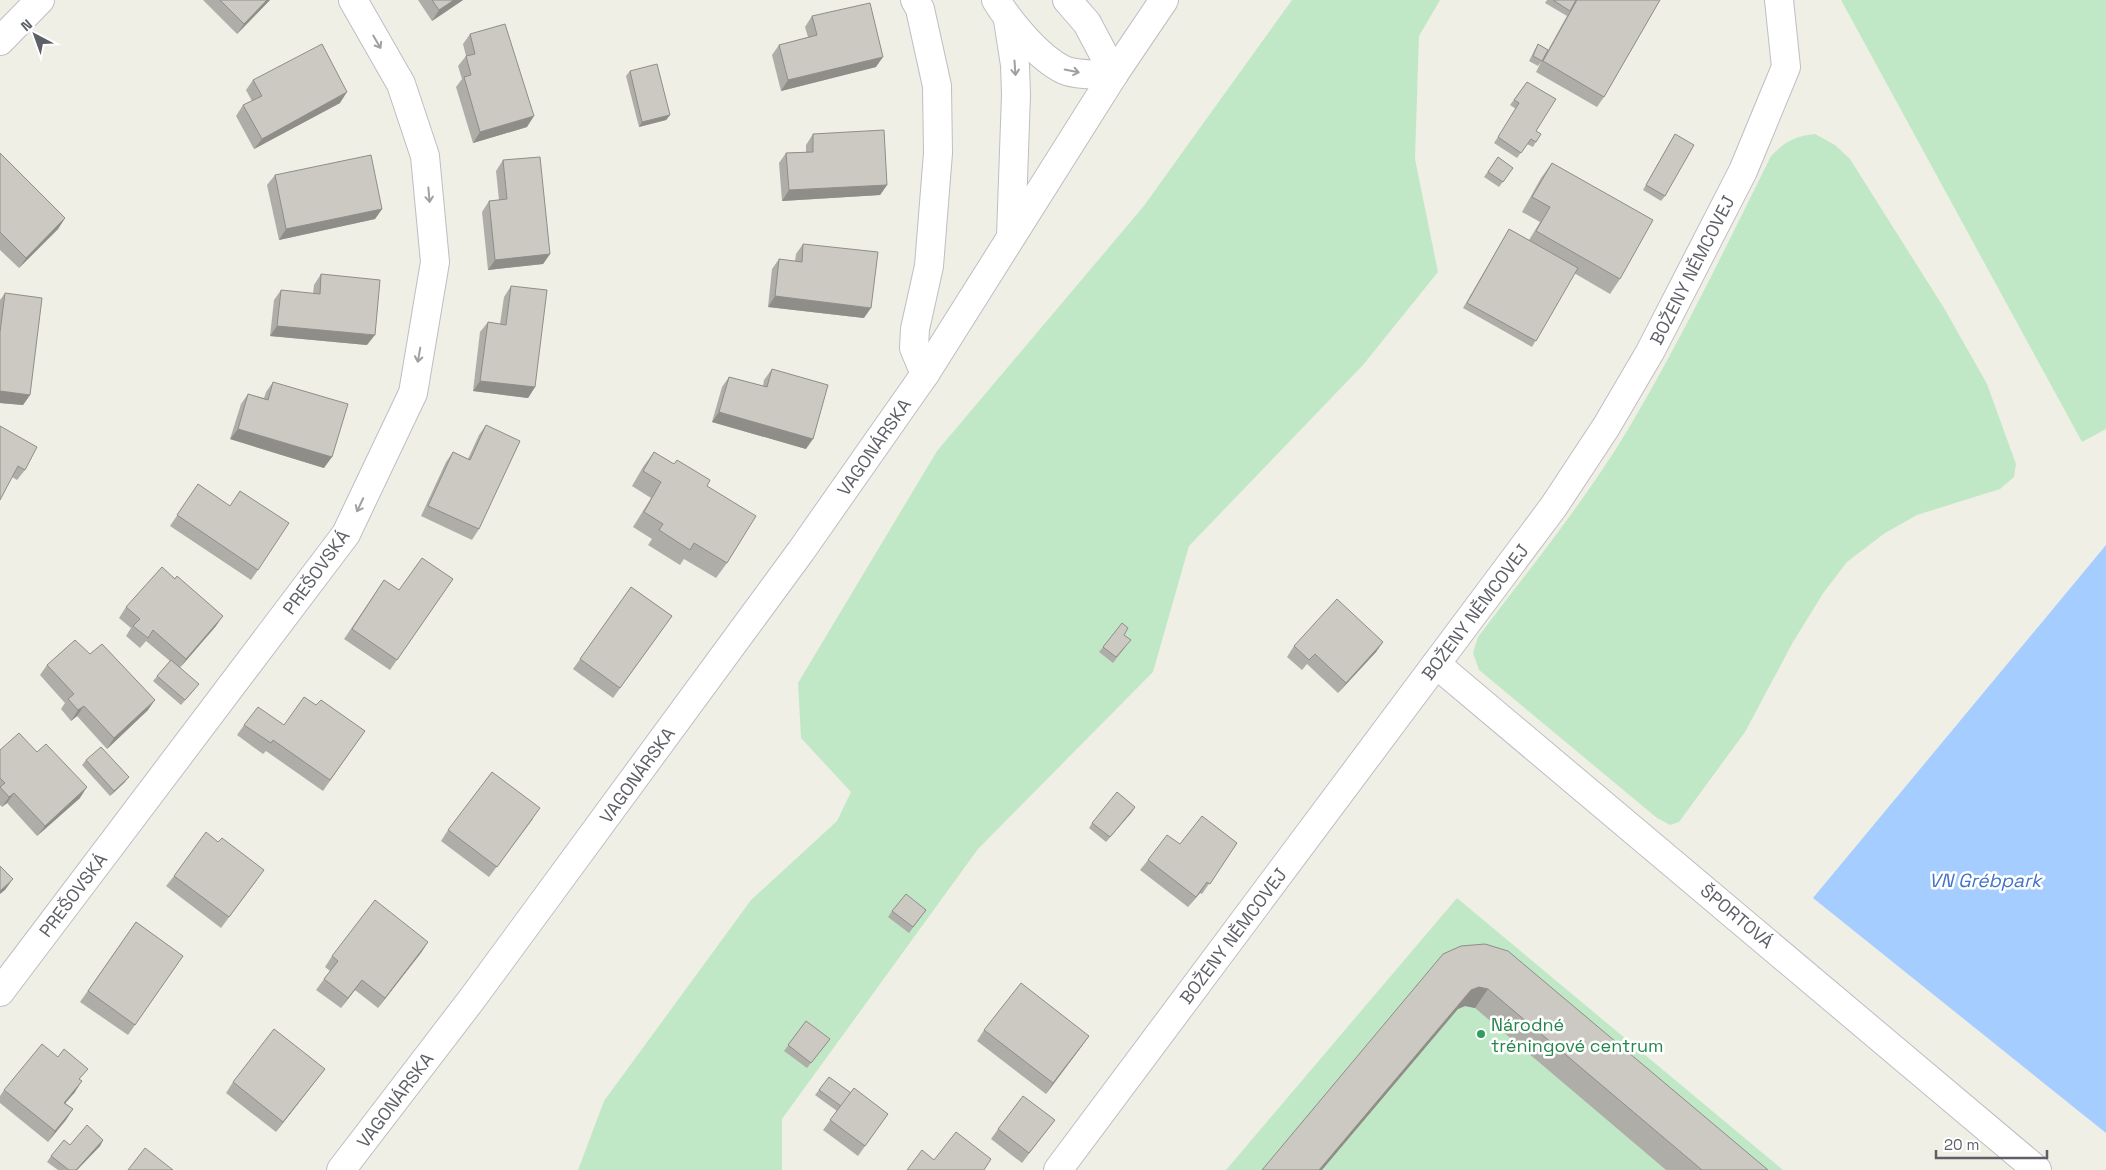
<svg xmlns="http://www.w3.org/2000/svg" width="2106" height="1170" viewBox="0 0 2106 1170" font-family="'Space Grotesk',sans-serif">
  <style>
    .green { fill: #c1e8c6 }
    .water { fill: #a6cdff }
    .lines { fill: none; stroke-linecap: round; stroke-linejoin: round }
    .minor-casing { stroke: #bdbec4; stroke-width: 30 }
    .minor { stroke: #fff; stroke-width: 28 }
    .wall { fill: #afada7 }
    .shaded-wall { fill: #8e8d88 }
    .building { fill: #cbc9c2; stroke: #8e8d88 }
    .oneway { stroke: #9ea0a3 }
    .leisure-dot { fill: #2e9e5b; stroke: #fff; stroke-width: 2 }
    .labels { text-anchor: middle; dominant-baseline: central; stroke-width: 5; stroke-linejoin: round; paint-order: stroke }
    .street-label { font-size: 18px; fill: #5d6066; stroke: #fff }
    .leisure-label { font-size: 18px; fill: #27864d; stroke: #fff; text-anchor: start }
    .water-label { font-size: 19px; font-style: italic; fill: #4373c9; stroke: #fff }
  </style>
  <rect width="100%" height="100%" fill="#f0efe5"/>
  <g class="green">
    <path d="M1292 0H1440L1419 36 1415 159 1438 272 1363 365 1189 546 1153 672 978 849 782 1119V1170H578L604 1101 751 900 837 821 851 792 801 738 798 683 937 451 1143 207Z"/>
    <path d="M1841 0H2106V429L2082 442Z"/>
    <path d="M1815 134 1835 145 1850 159 1944 308 1987 384 2016 464 2014 477 2000 489 1917 515 1885 533 1847 562 1824 592 1793 642 1745 732 1679 822 1670 825 1657 818 1479 670 1473 653 1478 637C1528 571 1584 502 1627 431 1680 342 1725 249 1771 156 1784 142 1795 136 1815 134Z"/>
    <path d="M1457 898 1783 1170H1226Z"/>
  </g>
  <path class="water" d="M2106 545V1133L1813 898Z"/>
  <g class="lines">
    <g class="minor-casing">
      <g id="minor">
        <path d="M915 0 920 9 937 86 938 153 929 266 915 329 914 348 925 374"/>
        <path d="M996 0C1010 23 1039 58 1064 70 1078 76 1099 74 1114 74"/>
        <path d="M1067 0 1087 23 1114 74"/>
        <path d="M1008 20 1015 65 1016 95 1011 236"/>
        <path d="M0 41 40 0"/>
        <path d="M1436 664 2037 1170"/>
        <path d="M0 992 346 534 413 393 435 262 425 156 401 84 353 0"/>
        <path d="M341 1170 472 999 801 551 925 374 1114 74 1164 0"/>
        <path d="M1058 1170 1554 506 1606 427 1650 352 1743 171 1786 67 1779 0"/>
      </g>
    </g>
    <use href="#minor" class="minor"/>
  </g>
  <g class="wall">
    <path d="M203 0H270L237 34Z"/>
    <path d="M418 0H463L432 21Z"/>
    <path d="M1547 0H1660L1604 97 1597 107 1536 72 1541 62 1538 66 1529 61 1535 49 1538 44 1548 50 1568 14 1567 16 1545 3Z"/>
    <path d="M812 16 876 67 781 91 772 55 779 45 808 37 805 27Z"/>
    <path d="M470 34 527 127 473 143 456 87 462 79 458 66 466 56 463 44Z"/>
    <path d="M630 71 670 115 666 120 639 127 626 76Z"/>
    <path d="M253 80 340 103 254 149 236 116 243 105 252 101 246 90Z"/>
    <path d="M1527 82 1536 131V142L1533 147 1527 144 1517 158 1494 143 1516 109 1510 105Z"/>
    <path d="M813 134 887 185 880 195 782 201 779 163 786 153 806 152V145Z"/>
    <path d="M1675 134 1665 196 1661 201 1643 190Z"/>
    <path d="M0 153 65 218 58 229 19 268 0 250Z"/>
    <path d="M1498 157 1513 168 1499 187 1484 177Z"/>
    <path d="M503 160 550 254 543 264 488 270 482 212 489 201 499 200 496 171Z"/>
    <path d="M1552 163 1620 279 1610 294 1574 273 1532 347 1463 308 1509 229 1529 240 1540 222 1522 212 1541 178Z"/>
    <path d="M275 175 382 209 375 219 279 240 267 185Z"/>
    <path d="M803 244 864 318 768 307 772 269 779 259 795 261 796 254Z"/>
    <path d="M321 274 367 345 270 336 274 300 281 290 313 294 314 285Z"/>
    <path d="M511 286 535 387 528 398 473 391 480 332 488 322 500 324 504 297Z"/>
    <path d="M5 293 30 395 23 405 0 403V300Z"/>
    <path d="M772 369 806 449 712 422 722 387 729 377 763 386 764 380Z"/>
    <path d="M273 382 324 468 230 439 241 404 248 394 264 398 266 392Z"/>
    <path d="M486 425 479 529 472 540 421 516 446 462 453 452 468 459 479 435Z"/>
    <path d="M0 426 25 470 17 480 12 477Z"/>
    <path d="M654 452 707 486 727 563 716 578 684 559 680 565 648 545 652 539 633 527 651 498 632 486 643 467Z"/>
    <path d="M198 484 258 570 251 580 170 526Z"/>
    <path d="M453 579 390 670 344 639 384 580 399 590Z"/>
    <path d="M631 587 672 616 613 698 573 669Z"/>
    <path d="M126 607 216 626 180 667 195 689 181 705 153 681 170 661 146 641 140 648 126 636 131 628 119 618Z"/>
    <path d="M1124 635 1127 645 1113 663 1099 652 1103 647Z"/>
    <path d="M1383 642 1376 652 1338 693 1307 664 1302 670 1287 657 1294 646Z"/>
    <path d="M90 654 148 710 107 749 77 716 71 721 61 709 65 703 40 675 47 665Z"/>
    <path d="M316 705 365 731 323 791 266 751 263 754 237 735 244 725H284Z"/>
    <path d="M0 750 80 798 37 836 7 803 2 807 0 805Z"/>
    <path d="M86 760 125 782 110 796 82 765Z"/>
    <path d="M1135 807 1106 842 1089 828 1092 823Z"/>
    <path d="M533 819 489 877 441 841 448 830Z"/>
    <path d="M1237 843 1202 894 1200 893 1188 907 1140 870 1148 860 1180 844Z"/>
    <path d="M174 876 257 880 221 928 166 886Z"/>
    <path d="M926 910 909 933 888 917 892 911Z"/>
    <path d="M136 922 183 956 128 1035 80 1002Z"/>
    <path d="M428 942 378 1008 355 990 341 1008 316 990 330 971 325 967 332 956Z"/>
    <path d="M1443 954 1768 1170H1666L1475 1008 1465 1006 1458 1009Z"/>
    <path d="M806 1021 826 1044 807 1068 784 1051Z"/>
    <path d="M984 1030 1089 1036 1046 1094 977 1041Z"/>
    <path d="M325 1069 276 1132 226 1093 233 1082Z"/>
    <path d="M829 1077 851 1093 888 1114 858 1156 823 1130 837 1111 815 1095Z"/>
    <path d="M80 1080 75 1092 65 1103 73 1109 48 1142 0 1103V1096L4 1090Z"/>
    <path d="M1055 1120 1022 1163 991 1139 998 1129Z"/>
    <path d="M103 1140 100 1146 77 1170H58L47 1162 51 1156 70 1145Z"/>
  </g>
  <g class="shaded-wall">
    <path d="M267 0H270L237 34 244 24Z"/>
    <path d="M454 0H463L432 21 439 10Z"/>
    <path d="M883 57 876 67 781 91 788 80Z"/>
    <path d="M347 92 340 103 254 149 262 139Z"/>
    <path d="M670 115 666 120 639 127 642 122Z"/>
    <path d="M534 116 527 127 473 143 480 132Z"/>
    <path d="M887 185 880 195 782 201 789 190Z"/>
    <path d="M382 209 375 219 279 240 286 229Z"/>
    <path d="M65 218 58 229 19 268 26 258Z"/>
    <path d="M550 254 543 264 488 270 495 260Z"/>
    <path d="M775 296 871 308 864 318 768 307Z"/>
    <path d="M277 326 375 335 367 345 270 336Z"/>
    <path d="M480 381 535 387 528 398 473 391Z"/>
    <path d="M0 391 30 395 23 405 0 403Z"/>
    <path d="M719 412 813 439 806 449 712 422Z"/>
    <path d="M238 429 332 457 324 468 230 439Z"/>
    <path d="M223 616 216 626 179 669 186 659Z"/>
    <path d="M1383 642 1376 652 1338 693 1346 683Z"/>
    <path d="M155 700 148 710 107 749 114 738Z"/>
    <path d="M84 706 77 716 71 721 78 710Z"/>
    <path d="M129 777 125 782 110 796 114 791Z"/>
    <path d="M87 787 80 798 37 836 45 826Z"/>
    <path d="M14 793 7 803 2 807 9 797Z"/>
    <path d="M1135 807 1132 812 1106 842 1110 837Z"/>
    <path d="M13 879 5 890 0 894V891Z"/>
    <path d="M1207 882 1200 893 1188 907 1196 897Z"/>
    <path d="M428 942 421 953 378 1008 385 998Z"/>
    <path d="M362 980 355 990 341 1008 348 998Z"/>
    <path d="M1479 987 1488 989 1475 1008 1465 1006 1458 1009 1322 1170H1319L1471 990Z"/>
    <path d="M1089 1036 1082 1046 1046 1094 1053 1083Z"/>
    <path d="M325 1069 317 1079 276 1132 283 1122Z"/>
    <path d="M82 1081 75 1092 57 1113 64 1103Z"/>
    <path d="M73 1109 66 1120 48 1142 55 1131Z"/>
    <path d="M103 1140 100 1146 77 1170H76Z"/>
  </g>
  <g class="building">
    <path d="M220 0H267L244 24Z"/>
    <path d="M432 0H454L439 10Z"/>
    <path d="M1553 0H1576L1570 11Z"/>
    <path d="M1577 0H1660L1604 97 1543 61Z"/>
    <path d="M870 3 883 57 788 80 779 45 817 35 812 16Z"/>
    <path d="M505 24 534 116 480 132 464 77 471 75 466 56 475 54 470 34Z"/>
    <path d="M322 44 347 92 262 139 243 105 262 96 253 80Z"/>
    <path d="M1538 44 1548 50 1542 61 1533 56Z"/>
    <path d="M657 64 670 115 642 122 630 71Z"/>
    <path d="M1527 82 1556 99 1536 131 1541 134 1536 142 1531 139 1521 153 1498 137 1519 103 1514 100Z"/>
    <path d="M884 130 887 185 789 190 786 153 813 152V134Z"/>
    <path d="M1675 134 1694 145 1665 196 1646 185Z"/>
    <path d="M0 153 65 218 26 258 0 232Z"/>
    <path d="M371 155 382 209 286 229 275 175Z"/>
    <path d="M540 157 550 254 495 260 489 201 507 199 503 160Z"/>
    <path d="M1498 157 1513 168 1503 182 1488 172Z"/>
    <path d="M1552 163 1653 220 1620 279 1536 231 1550 207 1532 197Z"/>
    <path d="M1509 229 1578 268 1536 341 1467 303Z"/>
    <path d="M803 244 878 252 871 308 775 296 779 259 802 262Z"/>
    <path d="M321 274 380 280 375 335 277 326 281 290 320 294Z"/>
    <path d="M511 286 547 290 535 387 480 381 488 322 506 325Z"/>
    <path d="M5 293 42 298 30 395 0 391V332Z"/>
    <path d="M772 369 828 385 813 439 719 412 729 377 767 387Z"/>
    <path d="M273 382 348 404 332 457 238 429 248 394 268 400Z"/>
    <path d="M486 425 520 441 479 529 428 506 453 452 470 460Z"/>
    <path d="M0 426 37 447 25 470 18 466 0 500Z"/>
    <path d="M654 452 674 464 677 460 710 480 707 486 756 516 727 563 694 543 690 550 659 530 663 524 644 512 661 482 643 471Z"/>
    <path d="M198 484 230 506 240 491 289 523 258 570 177 515Z"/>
    <path d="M422 558 453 579 397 660 352 629 384 580 399 590Z"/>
    <path d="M162 567 175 579 177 576 223 616 186 659 153 630 148 638 133 626 140 619 126 607Z"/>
    <path d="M631 587 672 616 620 688 580 659Z"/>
    <path d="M1337 599 1383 642 1346 683 1315 654 1309 660 1294 646Z"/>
    <path d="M1122 623 1128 628 1124 635 1131 640 1116 657 1103 647Z"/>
    <path d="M75 640 90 654 102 644 155 700 114 738 84 706 78 710 68 699 74 694 47 665Z"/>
    <path d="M171 660 199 684 185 700 157 676Z"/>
    <path d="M304 697 316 705 321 700 365 731 330 780 273 740 271 743 244 725 258 707 284 725Z"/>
    <path d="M19 733 37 752 46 744 87 787 45 826 14 793 9 797 0 787 5 783 0 778V750Z"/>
    <path d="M101 747 129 777 114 791 86 760Z"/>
    <path d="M492 772 540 808 497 867 448 830Z"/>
    <path d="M1117 792 1135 807 1110 837 1092 823Z"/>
    <path d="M1202 816 1237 843 1210 884 1207 882 1196 897 1148 860 1167 835 1180 844Z"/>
    <path d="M206 832 218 842 222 838 264 870 229 917 174 876Z"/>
    <path d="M0 866 13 879 0 891Z"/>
    <path d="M906 894 926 910 913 927 892 911Z"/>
    <path d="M375 900 428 942 385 998 362 980 348 998 324 979 338 961 332 956Z"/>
    <path d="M136 922 183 956 135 1025 88 991Z"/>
    <path d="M1485 944 1508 951 1768 1170H1702L1488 989 1479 987 1471 990 1319 1170H1262L1443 954 1461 946Z"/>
    <path d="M1021 983 1089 1036 1053 1083 984 1030Z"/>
    <path d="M806 1021 830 1039 811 1063 788 1045Z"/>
    <path d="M274 1029 325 1069 283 1122 233 1082Z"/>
    <path d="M42 1044 58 1057 64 1049 88 1069 79 1079 82 1081 64 1103 73 1109 55 1131 4 1090Z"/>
    <path d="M829 1077 851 1093 841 1106 819 1090Z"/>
    <path d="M854 1088 888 1114 865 1146 830 1120Z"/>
    <path d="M1023 1096 1055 1120 1029 1153 998 1129Z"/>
    <path d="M87 1125 103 1140 76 1170H69L51 1156 64 1140 70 1145Z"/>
    <path d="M956 1132 991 1159 984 1170H907L922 1150 934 1160Z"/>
    <path d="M145 1148 173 1170H128Z"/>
  </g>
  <defs><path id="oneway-shaft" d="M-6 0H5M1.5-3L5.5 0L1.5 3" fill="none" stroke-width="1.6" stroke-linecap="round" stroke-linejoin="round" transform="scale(1.25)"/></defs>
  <g class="oneway">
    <use href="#oneway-shaft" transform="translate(377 42) rotate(60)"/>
    <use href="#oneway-shaft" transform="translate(1015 68) rotate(86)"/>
    <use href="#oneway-shaft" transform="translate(1072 71) rotate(12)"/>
    <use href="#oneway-shaft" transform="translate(429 195) rotate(85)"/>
    <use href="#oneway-shaft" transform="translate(419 355) rotate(100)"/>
    <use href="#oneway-shaft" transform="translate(360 505) rotate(115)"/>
  </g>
  <circle class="leisure-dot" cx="1481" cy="1034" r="5"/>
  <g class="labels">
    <g class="street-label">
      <text transform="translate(1692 270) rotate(-63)">BOŽENY NĚMCOVEJ</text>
      <text transform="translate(874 447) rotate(-55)">VAGONÁRSKA</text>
      <text transform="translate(316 572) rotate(-54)">PREŠOVSKÁ</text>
      <text transform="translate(1475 612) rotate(-53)">BOŽENY NĚMCOVEJ</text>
      <text transform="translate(637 775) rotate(-54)">VAGONÁRSKA</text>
      <text transform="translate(73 895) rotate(-53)">PREŠOVSKÁ</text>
      <text transform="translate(1737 916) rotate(40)">ŠPORTOVÁ</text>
      <text transform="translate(1233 936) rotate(-53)">BOŽENY NĚMCOVEJ</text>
      <text transform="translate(395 1100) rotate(-53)">VAGONÁRSKA</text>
    </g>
    <g class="leisure-label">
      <text x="1491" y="1024">Národné<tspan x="1491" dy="21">tréningové centrum</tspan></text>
    </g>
    <g class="water-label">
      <text x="1985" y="880">VN Grébpark</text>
    </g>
  </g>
  <g transform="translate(35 35) rotate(319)" stroke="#ffffff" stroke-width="4" paint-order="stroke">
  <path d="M0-4L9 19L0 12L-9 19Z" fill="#5d6066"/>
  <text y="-8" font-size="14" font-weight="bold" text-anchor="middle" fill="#5d6066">N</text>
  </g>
  <path d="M1936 1150v8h111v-8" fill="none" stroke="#5d6066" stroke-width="2.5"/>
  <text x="1944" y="1150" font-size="15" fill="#5d6066" stroke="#ffffff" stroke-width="4" paint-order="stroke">20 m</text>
</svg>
